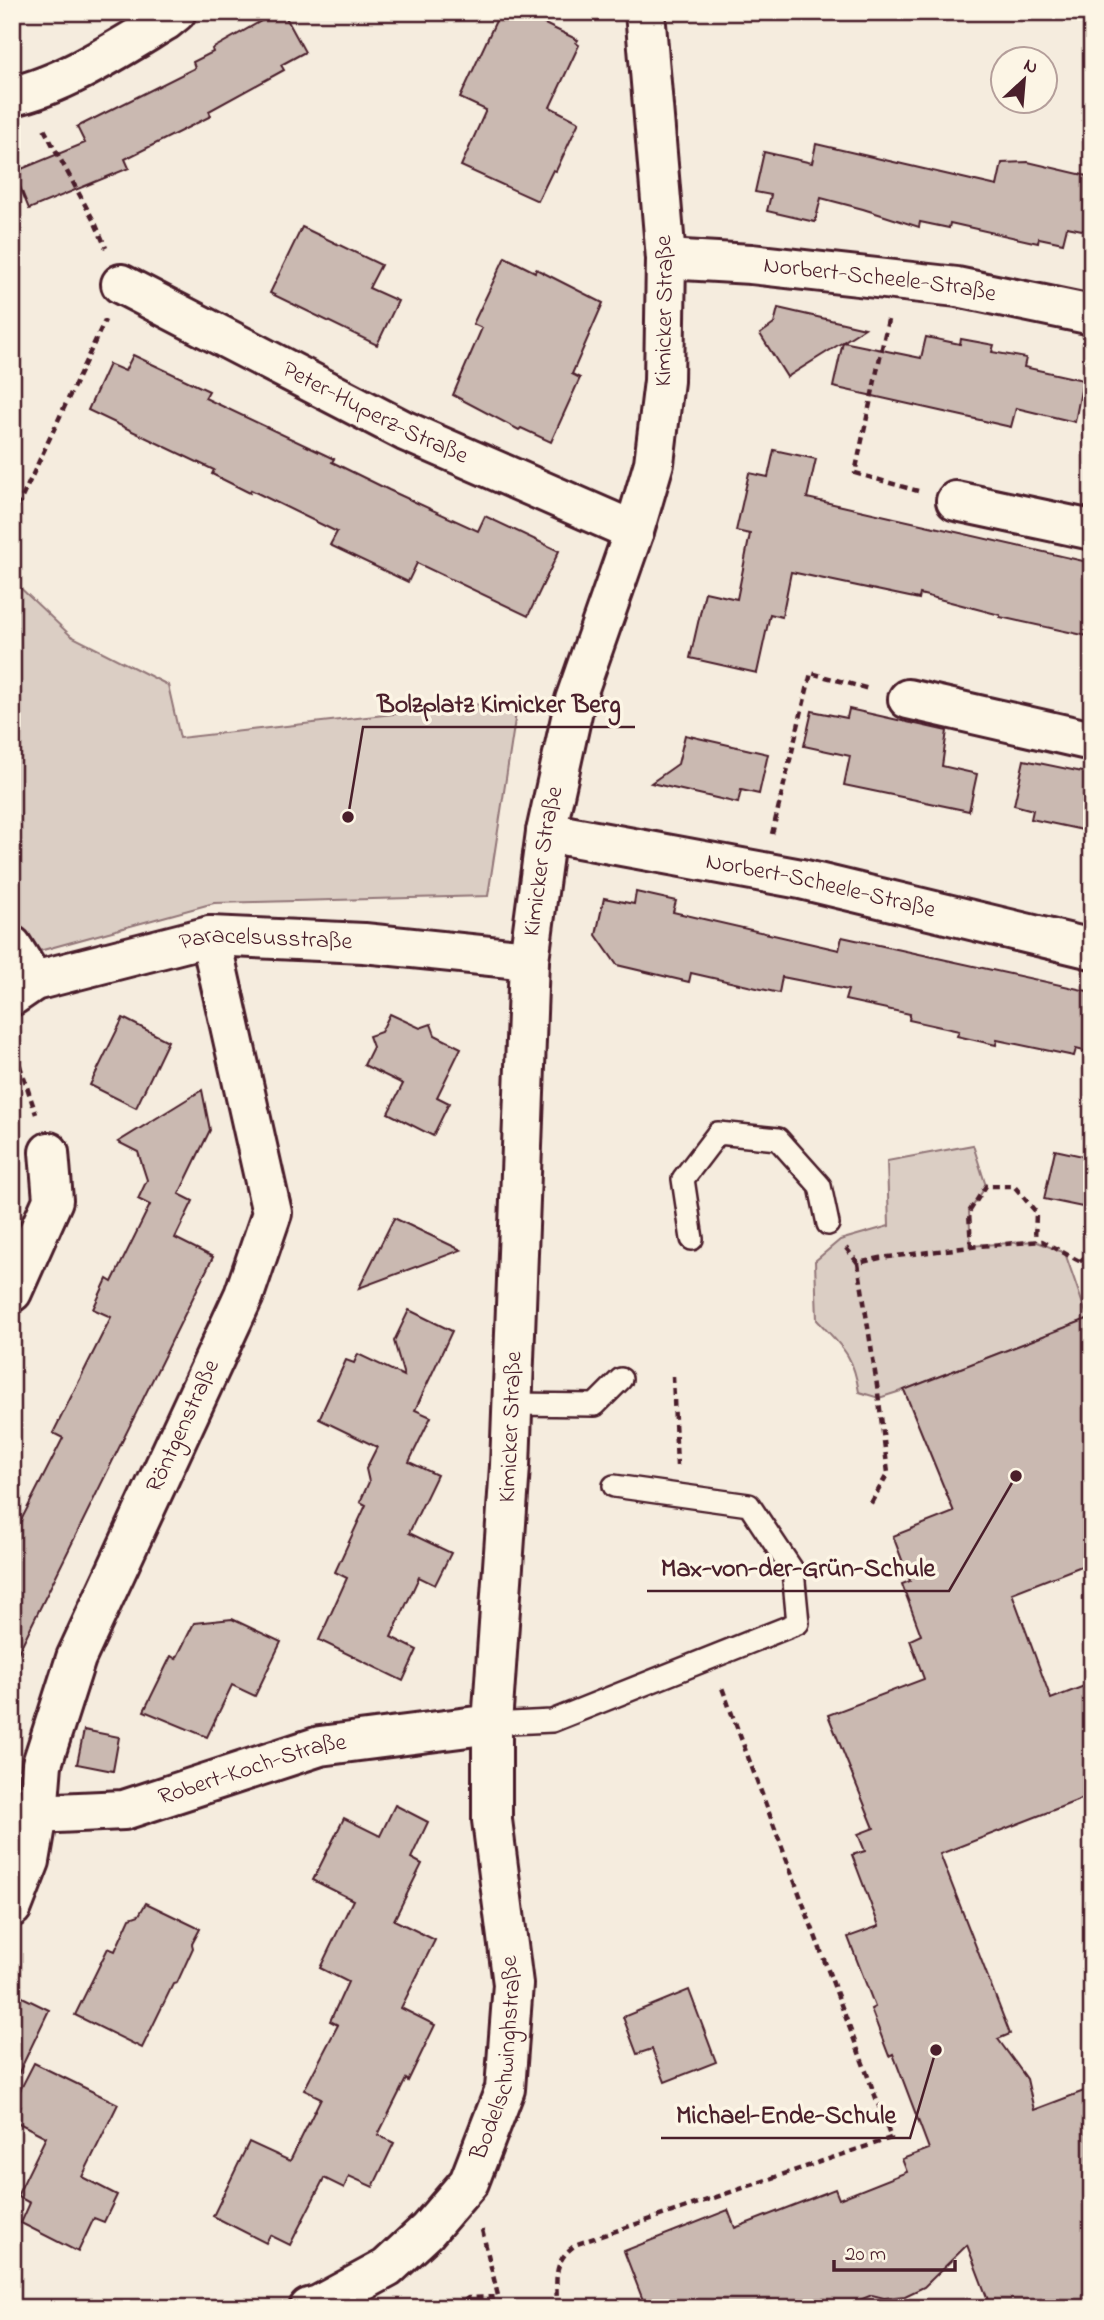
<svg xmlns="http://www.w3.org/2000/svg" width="1104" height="2320" viewBox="0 0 1104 2320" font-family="'Indie Flower',sans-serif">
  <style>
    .green { fill: #dbcec4; stroke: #927678; stroke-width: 2 }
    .building { fill: #cab9b1; stroke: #4a1f2b; stroke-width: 2 }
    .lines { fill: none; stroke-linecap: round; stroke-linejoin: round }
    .service-casing { stroke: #4a1f2b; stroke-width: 26 }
    .minor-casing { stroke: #4a1f2b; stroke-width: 44 }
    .path { stroke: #4a1f2b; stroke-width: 4.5; stroke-dasharray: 7 5; stroke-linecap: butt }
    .service { stroke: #fcf5e5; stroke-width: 21 }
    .minor { stroke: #fcf5e5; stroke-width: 38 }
    .labels { text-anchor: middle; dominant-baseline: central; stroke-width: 7; stroke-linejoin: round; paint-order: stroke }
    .street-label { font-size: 24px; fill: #4a1f2b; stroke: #fcf5e5 }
    .leader { fill: none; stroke: #4a1f2b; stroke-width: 2.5 }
    .callout-dot { fill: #4a1f2b; stroke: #fcf5e5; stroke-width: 2.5 }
    .callout-label { font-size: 26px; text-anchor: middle; font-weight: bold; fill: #4a1f2b; stroke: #fcf5e5; stroke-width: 7; stroke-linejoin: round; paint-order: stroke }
  </style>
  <rect width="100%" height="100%" fill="#f5ecde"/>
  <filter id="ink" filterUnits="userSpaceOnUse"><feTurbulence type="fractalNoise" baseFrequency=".0143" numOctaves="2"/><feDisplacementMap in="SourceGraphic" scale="14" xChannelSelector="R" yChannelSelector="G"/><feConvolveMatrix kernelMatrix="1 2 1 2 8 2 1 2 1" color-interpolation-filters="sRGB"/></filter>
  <g filter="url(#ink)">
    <g class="green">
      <path d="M12 580 71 636 168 685 180 738 518 700 488 896 214 903 32 953 12 919Z"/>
      <path d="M973 1145 986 1186 969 1212 971 1246 1035 1241 1065 1253 1088 1319 904 1390 879 1398 859 1392C853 1354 843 1348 817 1320L815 1261 840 1240 889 1226 887 1161Z"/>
    </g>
    <g class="building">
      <path d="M277 12H283L305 52 281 65 284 70 209 111 211 116 125 159 129 168 29 209 14 172 85 143 77 127 195 68 193 62 213 52 212 49Z"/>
      <path d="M500 12H520L578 40 576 43 579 45 550 107 579 122 556 171 553 170 538 201 461 166 486 110 460 98Z"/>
      <path d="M816 144 997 186 1002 163 1028 162 1092 177V232L1067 227 1063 243 1039 238 1038 243 950 223 949 228 920 222 919 227 863 209 821 198 815 222 767 211 771 195 755 192 764 152 812 163Z"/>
      <path d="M302 227 381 265 369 288 398 301 377 345 270 293Z"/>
      <path d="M505 257 535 272 536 269 603 303 572 374 580 378 551 442 521 428 519 430 453 395 482 328 473 324Z"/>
      <path d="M778 308 865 328 843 342 921 358 926 337 960 344 961 339 994 345 992 352 1026 358 1024 367 1083 380 1075 422 1016 408 1011 427 833 387 843 342 787 377 760 334 774 324Z"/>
      <path d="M133 355 209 391 205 398 334 459 332 462 389 490 478 531 485 516 559 551 528 616 417 563 408 582 330 545 337 532 251 490 250 493 212 474 214 470 88 410 109 364 125 371Z"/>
      <path d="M774 450 816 459 807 498 1092 563V637L1000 617V615L920 594 919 599 791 572 782 617 770 614 757 673 690 658 705 592 737 599 750 534 736 531 749 473 768 477Z"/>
      <path d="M849 709 947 731 942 766 977 774 969 811 844 785 850 756 804 746 812 711 847 718Z"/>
      <path d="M685 735 768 754 759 794 741 790 738 803 651 783 678 764Z"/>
      <path d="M1024 760 1092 774V832L1031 819 1033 810 1014 805Z"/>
      <path d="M636 892 676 901 673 912 839 950 842 937 1092 992V1053L1076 1049 1074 1056 997 1040 996 1045 957 1036 959 1031 909 1020 910 1014 845 1000 848 990 782 977 779 993 691 973 689 982 617 965 596 935 604 898 634 904Z"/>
      <path d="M390 1014 420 1028 431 1024 435 1035 461 1048 437 1097 449 1103 433 1136 388 1113 403 1084 364 1065 373 1047 369 1036 381 1032Z"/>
      <path d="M123 1018 168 1041 136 1108 90 1085Z"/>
      <path d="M202 1090 210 1130 179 1194 193 1201 175 1238 213 1257 12 1665V1538L63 1438 53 1433 111 1317 93 1309 107 1279 112 1282 150 1205 138 1199 147 1180 138 1152 118 1142Z"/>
      <path d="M1055 1150 1092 1158V1209L1044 1199Z"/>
      <path d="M394 1218 461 1250 359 1288Z"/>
      <path d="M409 1310 452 1331 415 1410 431 1417 409 1462 437 1475 409 1533 451 1553 435 1585 419 1577 391 1637 417 1650 403 1681 319 1640 347 1578 335 1572 366 1505 360 1502 369 1482 366 1469 377 1447 319 1419 346 1360 354 1363 358 1354 404 1376 394 1341Z"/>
      <path d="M1092 1317V1562L1012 1593 1051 1699 1092 1683V1795L940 1854 1010 2034 998 2039 1027 2079 1034 2110 1092 2088V2308H991L967 2245 924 2287 905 2296 884 2298 872 2295 840 2308H646L624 2251 728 2210 735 2228 835 2189 839 2199 907 2172 902 2159 929 2149 893 2054 889 2056 871 2009 875 2007 848 1937 879 1926 852 1855 865 1851 858 1834 874 1828 828 1715 924 1679 910 1640 921 1635 902 1584 910 1581 893 1536 954 1512 904 1390Z"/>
      <path d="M232 1619 281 1642 255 1696 232 1685 207 1737 144 1711 171 1656 176 1659 194 1623Z"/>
      <path d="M84 1730 119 1737 113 1771 77 1764Z"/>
      <path d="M395 1805 428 1822 411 1858 422 1864 394 1920 435 1940 401 2008 435 2025 408 2081 406 2079 378 2135 394 2143 373 2187 349 2176 344 2188 324 2178 290 2245 270 2235 266 2243 213 2216 249 2142 290 2161 321 2098 304 2090 338 2025 330 2021 348 1982 320 1968 353 1900 313 1880 344 1818 380 1836Z"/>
      <path d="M146 1903 200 1929 192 1944 193 1948 177 1983 173 1984 142 2048 75 2015 108 1948 115 1951 130 1918 139 1915Z"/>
      <path d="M689 1990 716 2062 665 2082 652 2049 637 2054 623 2017Z"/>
      <path d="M12 1992 49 2010 12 2087Z"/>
      <path d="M34 2063 118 2104 82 2177 117 2195 104 2222 94 2218 78 2252 21 2223 30 2203 17 2196 46 2137 13 2120 21 2106 14 2102Z"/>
    </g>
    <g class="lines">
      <g class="service-casing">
        <g id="service">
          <path d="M692 1239 683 1179 718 1133 778 1139 820 1186 828 1224"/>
          <path d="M512 1404 595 1405 621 1379"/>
          <path d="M492 1724 552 1721 798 1623 793 1571 749 1505 614 1486"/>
        </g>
      </g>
      <g class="minor-casing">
        <g id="minor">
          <path d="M12 96C64 85 120 48 165 21L176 12"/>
          <path id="s1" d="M666 259 751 264 957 287 1092 315"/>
          <path id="s2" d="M121 284 405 431 634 531"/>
          <path d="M956 501 1092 530"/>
          <path d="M908 699 1092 741"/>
          <path id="s3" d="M546 832 801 879 1092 949"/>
          <path d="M12 946 34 981"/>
          <path id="s4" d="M12 996 34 981 210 936 364 943 529 960"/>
          <path d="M12 1292 53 1200 49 1152"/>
          <path id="s5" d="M12 1815 124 1810 320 1746 492 1724"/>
          <path id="s6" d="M12 1907 30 1861 38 1814 42 1764 76 1658 244 1295 272 1213 210 936"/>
          <path id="s7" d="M309 2308 319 2305 387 2268 427 2231 469 2182 505 2089 513 1984 492 1820V1724L510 1466 529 960 546 832 575 700 634 531 654 463 664 381 666 259 645 12"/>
        </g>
      </g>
      <g class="path">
        <path d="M44 129 96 225 106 248"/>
        <path d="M888 320 855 473 918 491"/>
        <path d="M12 519 105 320"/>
        <path d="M772 834 811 673 869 689"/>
        <path d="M12 1042 36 1114"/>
        <path d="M971 1247 969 1212 986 1186H1014L1036 1212 1035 1241"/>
        <path d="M846 1248 858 1263 880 1258 979 1246 1042 1241 1092 1268"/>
        <path d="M1080 1261 1092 1252"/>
        <path d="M858 1263 877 1385 888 1473 870 1505"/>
        <path d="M673 1376 677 1466"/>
        <path d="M1090 2055 1092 2056"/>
        <path d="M482 2230 501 2308"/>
        <path d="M455 2308 468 2298 499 2297"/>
        <path d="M557 2308C557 2280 551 2261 577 2244L891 2138 721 1685"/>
      </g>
      <use href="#service" class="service"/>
      <use href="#minor" class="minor"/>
    </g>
  </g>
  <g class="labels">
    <g class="street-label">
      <text stroke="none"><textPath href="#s1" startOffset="215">Norbert-Scheele-Straße</textPath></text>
      <text stroke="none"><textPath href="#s7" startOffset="2105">Kimicker Straße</textPath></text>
      <text stroke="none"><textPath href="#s2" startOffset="285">Peter-Huperz-Straße</textPath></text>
      <text stroke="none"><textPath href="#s7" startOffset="1538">Kimicker Straße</textPath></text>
      <text stroke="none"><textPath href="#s3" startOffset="280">Norbert-Scheele-Straße</textPath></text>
      <text stroke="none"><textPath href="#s4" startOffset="264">Paracelsusstraße</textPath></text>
      <text stroke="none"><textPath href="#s6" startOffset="514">Röntgenstraße</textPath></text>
      <text stroke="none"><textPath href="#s7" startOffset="971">Kimicker Straße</textPath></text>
      <text stroke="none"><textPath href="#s5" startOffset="247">Robert-Koch-Straße</textPath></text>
      <text stroke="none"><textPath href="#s7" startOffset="336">Bodelschwinghstraße</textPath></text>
    </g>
  </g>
  <path class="leader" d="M348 817L363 727H635M1016 1476L949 1591H647M936 2050L910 2138H661"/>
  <g class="callout-dot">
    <circle cx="348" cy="817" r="7"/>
    <circle cx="1016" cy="1476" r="7"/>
    <circle cx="936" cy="2050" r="7"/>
  </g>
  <g class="callout-label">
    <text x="499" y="712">Bolzplatz Kimicker Berg</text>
    <text x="798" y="1576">Max-von-der-Grün-Schule</text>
    <text x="786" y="2123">Michael-Ende-Schule</text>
  </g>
  <rect width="1104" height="2320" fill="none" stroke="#fcf5e5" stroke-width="42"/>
  <rect x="21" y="21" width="1062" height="2278" fill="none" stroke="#4a1f2b" stroke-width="2.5" filter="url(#ink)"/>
  <g transform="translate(1024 80) rotate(26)"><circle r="33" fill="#fcf5e5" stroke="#b59f9b" stroke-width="2"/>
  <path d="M0-5L12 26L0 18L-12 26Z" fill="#4a1f2b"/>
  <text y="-10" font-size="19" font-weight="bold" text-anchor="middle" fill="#4a1f2b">N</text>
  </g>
  <path d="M834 2260v10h121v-10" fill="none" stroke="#4a1f2b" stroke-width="3.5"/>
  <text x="845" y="2260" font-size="21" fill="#4a1f2b" stroke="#fcf5e5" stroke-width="5" paint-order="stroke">20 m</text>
</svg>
